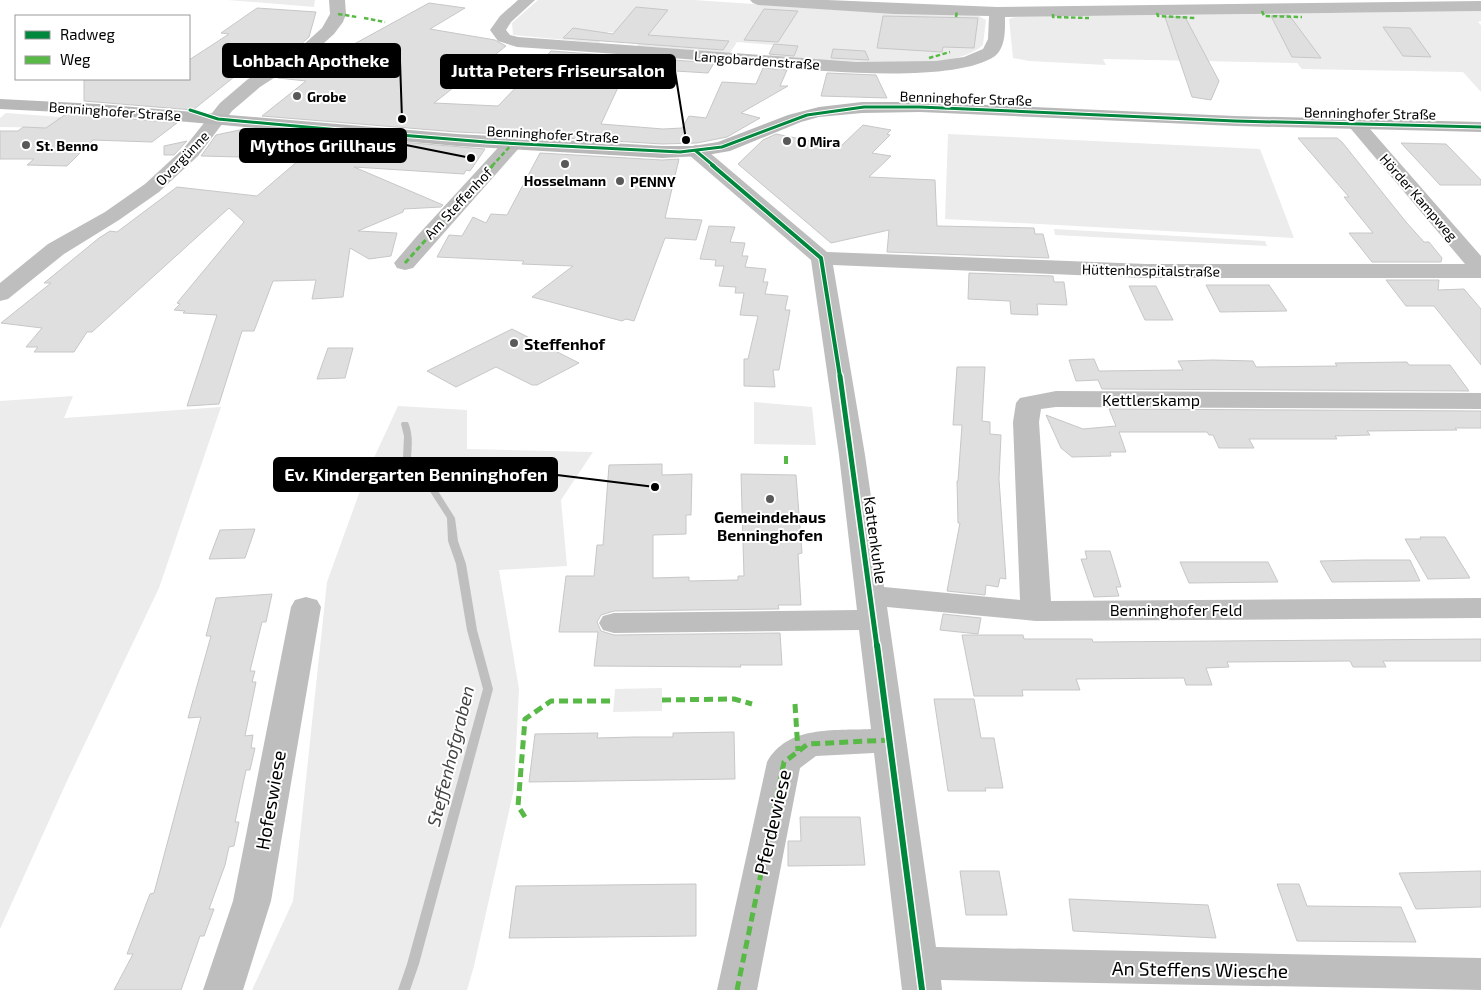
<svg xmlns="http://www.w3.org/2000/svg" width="1481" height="990" viewBox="0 0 1481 990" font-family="'Exo 2',sans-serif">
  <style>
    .green { fill: #ececec }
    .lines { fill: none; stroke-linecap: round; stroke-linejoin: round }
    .stream { fill: #bfbfbf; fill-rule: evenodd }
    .building { fill: #dfdfdf; stroke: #c7c7c7 }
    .street { fill: #bebebe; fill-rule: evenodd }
    .secondary { fill: #b8b8b8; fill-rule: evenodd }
    .quiet-far3 { stroke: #58b947; stroke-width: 2.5; stroke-dasharray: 4.5 2.5; stroke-linecap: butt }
    .quiet-far2 { stroke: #58b947; stroke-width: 3; stroke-dasharray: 5.5 3; stroke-linecap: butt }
    .quiet-far1 { stroke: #58b947; stroke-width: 4; stroke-dasharray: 8 4; stroke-linecap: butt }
    .quiet { stroke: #58b947; stroke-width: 5; stroke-dasharray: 9 5; stroke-linecap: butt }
    .cycleway-far3-casing { stroke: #fff; stroke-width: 5 }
    .cycleway-far2-casing { stroke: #fff; stroke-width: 6 }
    .cycleway-far1-casing { stroke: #fff; stroke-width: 8 }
    .cycleway-casing { stroke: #fff; stroke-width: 9 }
    .cycleway-far3 { stroke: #00873e; stroke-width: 3 }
    .cycleway-far2 { stroke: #00873e; stroke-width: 4 }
    .cycleway-far1 { stroke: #00873e; stroke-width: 5 }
    .cycleway { stroke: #00873e; stroke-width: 6 }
    .poi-dot { fill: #595959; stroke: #fff; stroke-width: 2 }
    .labels { text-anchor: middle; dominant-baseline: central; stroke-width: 4; stroke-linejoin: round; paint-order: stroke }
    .far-street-label { font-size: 14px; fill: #000; stroke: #fff }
    .far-poi-label { font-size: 14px; font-weight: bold; fill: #000; stroke: #fff; text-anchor: start }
    .poi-label { font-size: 16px; font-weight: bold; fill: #000; stroke: #fff; text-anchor: start }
    .street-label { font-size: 16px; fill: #000; stroke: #fff }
    .water-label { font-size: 18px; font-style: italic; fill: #444; stroke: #fff }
    .near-street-label { font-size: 19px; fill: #000; stroke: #fff }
    .leader { fill: none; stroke: #000; stroke-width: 2 }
    .callout-dot { fill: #000; stroke: #fff; stroke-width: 2 }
    .callout { fill: #000; stroke: #000; stroke-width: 2 }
    .callout-label { font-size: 18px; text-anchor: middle; font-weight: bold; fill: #fff }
  </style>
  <rect width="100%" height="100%" fill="#fff"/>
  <g class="green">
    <path d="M228 0H315L314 7Z"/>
    <path d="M538 0H694L870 12 977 15 986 20 983 45C949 77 816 60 769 56L775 45 737 42 730 53 637 46 645 35 608 32 599 43 513 35 512 23Z"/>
    <path d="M1481 11V21L1478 22 1481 25V92L1463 72 1302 69 1297 63 1103 59 1106 65 1029 61 1013 58 1009 19 1021 15 1113 16Z"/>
    <path d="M6 113 143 123 128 129 0 127V118Z"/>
    <path d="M948 134 1260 149 1294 238 945 219Z"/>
    <path d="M1054 229 1265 241 1267 246 1055 235Z"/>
    <path d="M73 396 64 418 221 407 159 588 67 781 0 929V401Z"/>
    <path d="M754 402 812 407 816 445 754 444Z"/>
    <path d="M398 406 467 410V449L593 452 561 500 567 566 499 570 519 689 514 789 474 966 467 990H252L293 901 327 582 365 477Z"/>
    <path d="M662 688V711L613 712 615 689Z"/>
  </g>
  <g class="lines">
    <path class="stream" d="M402 422H408C413 434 412 445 411 457L426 472 455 518 458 541 466 564 477 630 493 689 419 964 410 990H398L407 964 483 689 467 630 456 564 448 541 447 518 420 476 403 458 404 436 401 424Z"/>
  </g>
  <g class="building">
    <path d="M429 3 465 8 430 29 495 40 506 46 434 103 498 106 551 51 714 63 708 73 627 68 601 124 663 129 682 128 689 116 706 118 722 82 756 84 763 68 787 70 780 86H788L741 113 760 118 727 137 697 143 662 144 548 137 549 136 457 132 262 116 306 81 278 78 306 60 303 72Z"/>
    <path d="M636 7 668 10 648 35 729 41 723 50 563 38 573 28 613 34Z"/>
    <path d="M257 8 316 12 309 37 301 44 252 74 239 73 193 110 84 101V79H189V60L229 34 221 33Z"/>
    <path d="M764 9 798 11 778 42 744 40Z"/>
    <path d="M1289 15 1321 58 1292 57 1271 16Z"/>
    <path d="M883 16 978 18 974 48 943 47 942 52 877 48Z"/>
    <path d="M1165 17H1185L1219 81 1211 100 1192 97Z"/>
    <path d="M1383 27 1410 28 1431 57 1403 56Z"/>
    <path d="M774 44 798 46 794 56 769 54Z"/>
    <path d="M833 49 865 51 869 60 831 58Z"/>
    <path d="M827 73 876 75 887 98 821 96Z"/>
    <path d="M66 114 98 116 177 123 152 142 93 140 67 166 27 165 34 159H0V131H18L23 127 46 128Z"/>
    <path d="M863 125 891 130 887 134 890 135 872 153 891 156 869 177 935 180 937 226 1034 228 1035 234H1043L1049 258 887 252 889 230 831 243 738 164 763 140 776 134 840 147Z"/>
    <path d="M244 129 485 149 470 171 466 170 464 174 354 167 443 205 441 207 404 209 403 212 358 231 397 233 391 256 369 259 350 248 343 297 312 299 316 280 273 281 254 331H242L219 404 187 406 217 315 183 313 185 311 174 310 180 304 177 303 244 222 229 208 92 332H87L74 352H34L38 347H26L42 328 1 323 51 283H44L99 238 110 231 117 232 177 187 257 196 299 160 244 153 240 157 201 156 216 135Z"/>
    <path d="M1298 138H1337L1342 142 1406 222 1424 242H1429L1442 258 1441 262H1372L1349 233H1373L1344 197H1349Z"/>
    <path d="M187 141 174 155H164V146Z"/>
    <path d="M1401 143 1446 144 1481 180V185H1440Z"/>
    <path d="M540 153 662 160 679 159 665 218 702 220 696 240 665 238 634 321 626 319 622 321 532 297 573 266 522 264 524 261 437 257 449 235 462 236 473 217 486 223 491 214 507 215Z"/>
    <path d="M709 226 735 227 730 242 745 243 742 256H748L745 267 766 269 763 282H768L765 294 788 296 785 310H790L779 370H773L775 387 744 386V359H748L758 316 740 315 744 293H735L736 287 719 286 724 266H715L716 260 700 259Z"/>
    <path d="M969 273 1053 276 1054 282H1064L1067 305 1037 304 1038 315 1011 314 1010 301 968 299Z"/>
    <path d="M1386 280H1439L1438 290 1464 289 1481 309V365L1434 306H1406Z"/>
    <path d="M1206 285H1269L1287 311 1220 312Z"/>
    <path d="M1129 286H1156L1173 320H1145Z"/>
    <path d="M512 329 579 363 537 385H532L496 367 456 387 427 371Z"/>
    <path d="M328 348H353L345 378 317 379Z"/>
    <path d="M1094 359 1099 371 1183 370 1178 361 1213 360 1253 361 1256 367 1337 366 1335 363 1407 362 1409 365H1450L1469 391 1102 389 1098 380 1076 381 1069 360Z"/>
    <path d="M957 367H985L982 421 990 422V434L1001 435 999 479 1006 579 1000 578 998 587 986 585 985 595 947 591 960 523H958L957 481H958L962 425H953Z"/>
    <path d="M1109 409 1481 411V428H1455L1457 430 1367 431 1370 435 1335 436 1337 439H1249L1254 448H1219L1213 435H1209L1207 432H1119L1126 452H1110L1111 456 1072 457 1061 448 1046 415 1083 429 1116 426Z"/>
    <path d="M662 464V475L692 474 691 515H686V534L653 535V578L689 577V581L738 580V576H744L741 474 796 475 802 553 798 554 801 605H778L779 609 614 611 601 615 597 622 601 631 614 635 780 633 782 665H740L741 667 594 666 598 632H559L566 576H594L597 545H603L609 465Z"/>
    <path d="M255 529 245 558 209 559 220 530Z"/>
    <path d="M1420 537H1445L1470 578 1428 579 1405 539H1421Z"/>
    <path d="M1085 551H1110L1121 587H1116L1119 596 1094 597 1081 559H1087Z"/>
    <path d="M1364 560H1410L1420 581 1332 582 1320 561Z"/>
    <path d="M1180 562H1268L1278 582 1189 583Z"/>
    <path d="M272 594 266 622H262L250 671H255L252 682H256L245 736 253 735 251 748H255L250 770H246L235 822H239L234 846 229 847 225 865 209 909H214L204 936H200L181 990H114L133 954H127L150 894 154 893 182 788 201 717 188 718 211 636H206L216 598Z"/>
    <path d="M943 614 981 618 978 634 940 630Z"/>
    <path d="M962 635H1023L1024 639H1092L1093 642 1481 639V661H1383L1386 667H1353L1350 661 1227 662 1229 667 1206 668 1212 685H1186L1184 678 1076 679 1080 690H1022L1023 696H974Z"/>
    <path d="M934 699H974L981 738H994L1003 788H985L986 791H948Z"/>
    <path d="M734 732 735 779 529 782 535 734 598 733 597 738 635 737H673V733Z"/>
    <path d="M800 817H860L865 865 788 866V841H801Z"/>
    <path d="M960 871H999L1007 915H966Z"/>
    <path d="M1481 871V907L1416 909 1399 873Z"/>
    <path d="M696 884V936L509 938 516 886Z"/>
    <path d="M1277 884H1299L1307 906 1401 907 1416 942 1297 941Z"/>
    <path d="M1069 899 1208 905 1216 938 1073 931Z"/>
  </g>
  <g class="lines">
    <g class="street">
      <path d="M329 0H345L346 14 343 22 334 34 314 52 260 87 232 111 198 156 159 192 119 220 64 254 8 299 0 301V283L48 244 105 212 145 184 184 148 220 103 248 79 302 46 322 28 330 14Z"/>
      <path d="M518 0H535L511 22 506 30 510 35 518 37 856 62 936 61 964 57 983 49 988 39 989 16 894 14 758 5 753 3 750 0H827L997 7 1481 1V11L1005 17C1005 29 1006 47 995 56 947 89 770 66 710 61 646 56 581 51 517 47L498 41 490 30 500 16Z"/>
      <path d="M1357 120 1363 121 1481 256V278H1146L833 265 865 455 884 587 1020 600 1013 422 1016 403 1020 398 1056 391 1481 393V409L1056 407 1041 409 1039 422 1051 601 1481 598V618L1036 621 887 607 936 947 1481 958V990L941 980 942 990H902L874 753 816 756 800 768 757 990H717L767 762C788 725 834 731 871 729L859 630 614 633 603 630 599 623 603 616 614 613 857 610 839 455 811 260 689 155 687 151 689 147 696 145 703 147 827 252 1146 264H1465L1351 129 1348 125 1351 121Z"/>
      <path d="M513 137 520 139 522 143 520 147 413 268 405 270 397 268 394 263 417 236 506 139Z"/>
      <path d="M306 597 317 600 321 607 271 901 243 990H203L233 901 291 607 295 600Z"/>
    </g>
    <path class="secondary" d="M0 99 98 104 457 134 662 146H693L718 142 788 115 819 107 862 102H920L1235 116 1481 122V132L1235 126 920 112 862 113 819 117 801 122 730 151 701 156 662 158 457 146 98 114 0 109Z"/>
    <g class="quiet-far3">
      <path d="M1262 11 1264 16 1302 17"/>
      <path d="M1157 13 1158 16 1196 18"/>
      <path d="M338 14 357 17"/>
      <path d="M1053 14V17L1089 18"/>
      <path d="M956 17 957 11"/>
      <path d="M364 18 385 22"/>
      <path d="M929 58 950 52"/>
      <path d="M492 166 513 143"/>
    </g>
    <path class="quiet-far2" d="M405 263 493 165"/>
    <path class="quiet-far1" d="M786 456V467"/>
    <g class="quiet">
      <path d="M662 700 734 699 752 704"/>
      <path d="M795 704 798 751"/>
      <path d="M525 817 518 806 525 719 551 701H614"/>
      <path d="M737 990 784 762 808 744 889 740"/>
    </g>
    <g class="cycleway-far3-casing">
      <g id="cycleway-far3">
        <path d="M190 110 218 119 351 131 486 142 680 152 722 147 807 115 864 107H920L1235 121 1481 127"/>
        <path d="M696 151 714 166"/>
      </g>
    </g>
    <g class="cycleway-far2-casing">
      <path id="cycleway-far2" d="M712 165 821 258 840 377"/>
    </g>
    <g class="cycleway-far1-casing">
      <path id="cycleway-far1" d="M840 376 877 647"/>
    </g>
    <g class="cycleway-casing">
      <path id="cycleway" d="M877 645 922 990"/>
    </g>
    <use href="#cycleway-far3" class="cycleway-far3"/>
    <use href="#cycleway-far2" class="cycleway-far2"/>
    <use href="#cycleway-far1" class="cycleway-far1"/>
    <use href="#cycleway" class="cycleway"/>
  </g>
  <g class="poi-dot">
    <circle cx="297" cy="96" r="5"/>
    <circle cx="787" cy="141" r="5"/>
    <circle cx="26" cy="145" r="5"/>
    <circle cx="565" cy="164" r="5"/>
    <circle cx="620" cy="181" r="5"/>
    <circle cx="514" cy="343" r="5"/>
    <circle cx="770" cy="499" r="5"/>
  </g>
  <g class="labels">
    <g class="far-street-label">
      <text transform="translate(757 60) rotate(4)">Langobardenstraße</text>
      <text transform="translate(966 98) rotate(2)">Benninghofer Straße</text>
      <text transform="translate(115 111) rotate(4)">Benninghofer Straße</text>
      <text transform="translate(1370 113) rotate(1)">Benninghofer Straße</text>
      <text transform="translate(553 134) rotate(3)">Benninghofer Straße</text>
      <text transform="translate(182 158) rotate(-46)">Overgünne</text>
      <text transform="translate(1419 197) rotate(49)">Hörder Kampweg</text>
      <text transform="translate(458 203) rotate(-47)">Am Steffenhof</text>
      <text transform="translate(1151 270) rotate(1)">Hüttenhospitalstraße</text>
    </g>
    <g class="far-poi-label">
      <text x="307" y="96">Grobe</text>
      <text x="797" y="141">O Mira</text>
      <text x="36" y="145">St. Benno</text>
      <text x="565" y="180" text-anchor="middle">Hosselmann</text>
      <text x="630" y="181">PENNY</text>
    </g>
    <g class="poi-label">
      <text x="524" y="343">Steffenhof</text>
      <text x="770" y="516" text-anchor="middle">Gemeindehaus<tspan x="770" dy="18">Benninghofen</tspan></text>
    </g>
    <g class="street-label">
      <text x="1151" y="399">Kettlerskamp</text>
      <text transform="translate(876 540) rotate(82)">Kattenkuhle</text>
      <text x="1176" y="609">Benninghofer Feld</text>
    </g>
    <g class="water-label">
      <text transform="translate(450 756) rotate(-76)">Steffenhofgraben</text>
    </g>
    <g class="near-street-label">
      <text transform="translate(270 800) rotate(-80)">Hofeswiese</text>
      <text transform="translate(772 822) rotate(-77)">Pferdewiese</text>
      <text transform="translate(1200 969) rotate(1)">An Steffens Wiesche</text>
    </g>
  </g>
  <path class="leader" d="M402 119L400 61M686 140L675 71M471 158L406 145M655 487L557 475"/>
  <g class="callout-dot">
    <circle cx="402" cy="119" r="5"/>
    <circle cx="686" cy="140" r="5"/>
    <circle cx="471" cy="158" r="5"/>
    <circle cx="655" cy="487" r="5"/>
  </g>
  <g class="callout">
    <rect x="223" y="44" width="177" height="33" rx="5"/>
    <rect x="441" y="55" width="234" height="33" rx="5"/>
    <rect x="240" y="129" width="166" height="33" rx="5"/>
    <rect x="274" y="458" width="283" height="33" rx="5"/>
  </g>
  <g class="callout-label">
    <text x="311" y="67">Lohbach Apotheke</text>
    <text x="558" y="77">Jutta Peters Friseursalon</text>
    <text x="323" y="152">Mythos Grillhaus</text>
    <text x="416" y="481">Ev. Kindergarten Benninghofen</text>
  </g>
  <rect x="15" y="15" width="175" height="65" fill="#ffffff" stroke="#999999"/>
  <rect x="25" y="31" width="25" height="8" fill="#00873e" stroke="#999999"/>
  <text x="60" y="40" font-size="15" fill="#000000">Radweg</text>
  <rect x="25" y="56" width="25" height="8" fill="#58b947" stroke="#999999"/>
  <text x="60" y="65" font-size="15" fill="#000000">Weg</text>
</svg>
